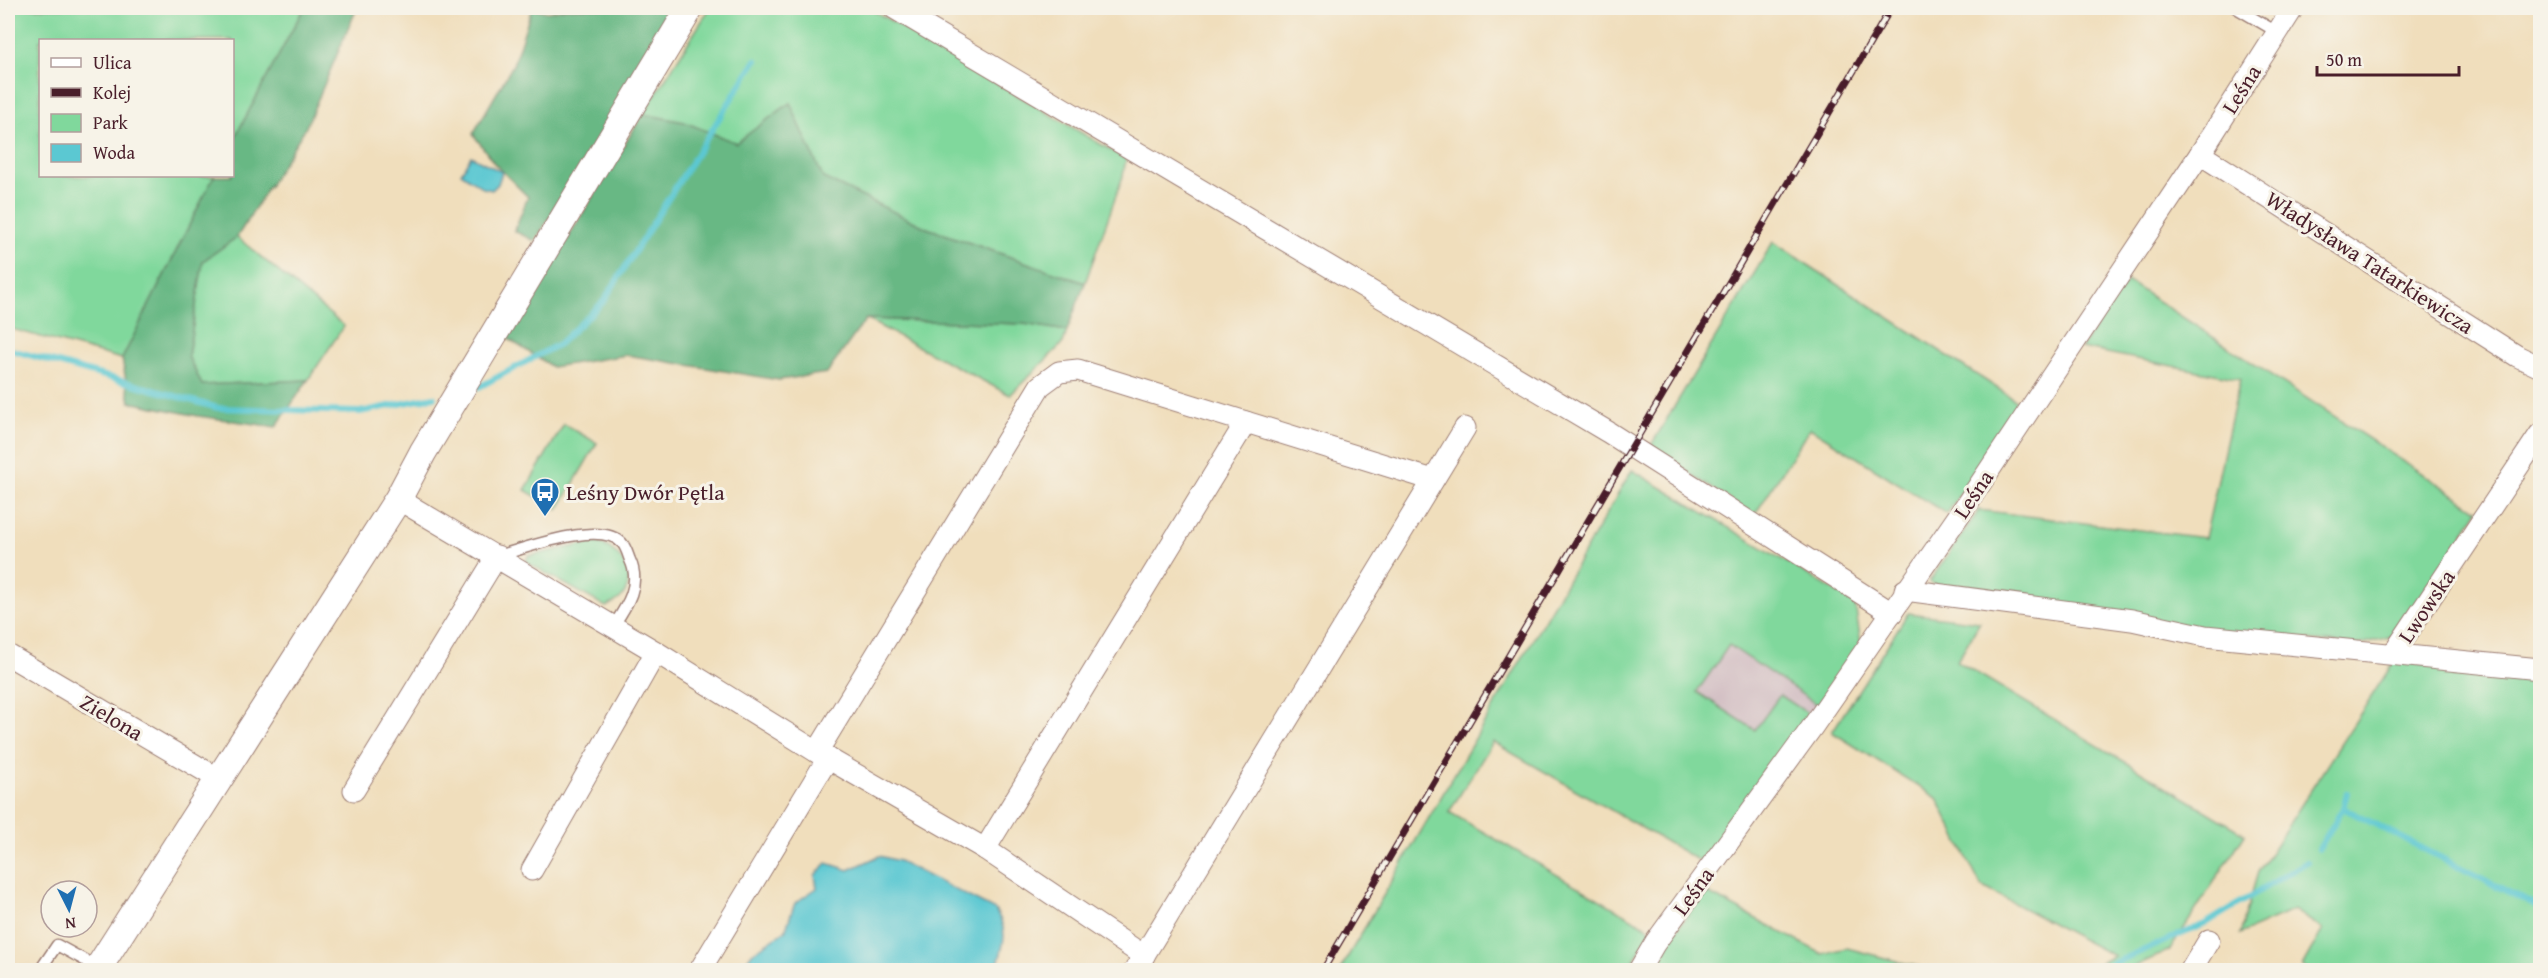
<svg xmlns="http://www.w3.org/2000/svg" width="2548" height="978" viewBox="0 0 2548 978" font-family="'Gentium Book Plus',serif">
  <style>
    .industrial { fill: #d2bec3 }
    .green { fill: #80d89c; stroke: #657c64; stroke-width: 1.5 }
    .forest { fill: #68b884; stroke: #596c58; stroke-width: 1.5 }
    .water { fill: #5bc8d2; stroke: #52747e; stroke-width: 1.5 }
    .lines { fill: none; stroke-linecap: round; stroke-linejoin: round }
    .stream { stroke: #5bc8d2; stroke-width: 6 }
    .service-casing { stroke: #9d7e74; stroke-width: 13 }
    .minor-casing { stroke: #9d7e74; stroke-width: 23 }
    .tertiary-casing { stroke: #9d7e74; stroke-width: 29 }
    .service { stroke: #fff; stroke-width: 10 }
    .minor { stroke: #fff; stroke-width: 21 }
    .tertiary { stroke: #fff; stroke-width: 27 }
    .rail-casing { stroke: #4a1f2b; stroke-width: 7 }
    .rail { stroke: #f7f3e8; stroke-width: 4.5; stroke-dasharray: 14; stroke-linecap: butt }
    .labels { text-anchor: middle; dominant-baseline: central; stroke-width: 6; stroke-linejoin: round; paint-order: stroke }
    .street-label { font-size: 22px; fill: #4a1f2b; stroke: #f7f3e8 }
    .poi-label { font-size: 22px; fill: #4a1f2b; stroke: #f7f3e8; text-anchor: start }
  </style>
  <rect width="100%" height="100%" fill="#f7f3e8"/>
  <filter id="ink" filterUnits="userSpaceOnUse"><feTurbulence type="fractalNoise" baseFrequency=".0167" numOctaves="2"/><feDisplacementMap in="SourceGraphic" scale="12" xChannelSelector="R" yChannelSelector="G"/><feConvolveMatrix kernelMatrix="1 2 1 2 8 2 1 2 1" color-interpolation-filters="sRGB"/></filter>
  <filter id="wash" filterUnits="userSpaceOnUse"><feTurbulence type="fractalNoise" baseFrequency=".008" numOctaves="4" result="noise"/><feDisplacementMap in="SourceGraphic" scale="24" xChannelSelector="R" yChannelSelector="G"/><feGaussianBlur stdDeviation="1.35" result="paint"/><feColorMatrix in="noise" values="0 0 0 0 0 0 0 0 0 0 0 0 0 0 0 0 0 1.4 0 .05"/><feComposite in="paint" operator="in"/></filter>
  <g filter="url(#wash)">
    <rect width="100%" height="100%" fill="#f0debc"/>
    <path class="industrial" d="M1729 645 1819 706 1812 716 1755 731 1697 691Z"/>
    <g class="green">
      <path d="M8 8H304L233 141 232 40H40V176H214L122 359 8 328Z"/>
      <path d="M710 8H869L1126 159 1123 176 1085 283 927 228 823 178 790 103 736 143 684 122 643 114Z"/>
      <path d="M237 237 344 326 308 380 202 385 188 356 203 261Z"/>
      <path d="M1773 242 2020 403 1947 514 1810 428 1754 516 1650 447Z"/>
      <path d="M2127 281 2478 510 2401 634 2358 645 2209 631 1941 588 1929 582 1979 510 2205 538 2240 379 2081 348Z"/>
      <path d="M866 319 1024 324 1067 331 1063 343 1010 395Z"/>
      <path d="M564 424 597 443 558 510 525 490Z"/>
      <path d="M1632 470 1855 603 1861 644 1819 706 1729 645 1697 692 1755 730 1780 695 1812 716 1701 862 1493 742 1449 812 1652 930 1628 970H1340Z"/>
      <path d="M595 542C615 546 637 570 625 592 621 600 613 603 606 607L526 562 528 556Z"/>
      <path d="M1908 613 1980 622 1957 661 2245 834 2170 950 2127 970H2086L2114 956 1981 886 1937 798 1832 732Z"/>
      <path d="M2395 660 2540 680V970H2309L2302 967 2323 929 2294 910 2240 934 2258 872Z"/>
      <path d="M1706 892 1822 954 1847 948 1931 970H1649L1663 947Z"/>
    </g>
    <g class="forest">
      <path d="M304 8H357L306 127 237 237 203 261 188 356 202 385 308 380 276 427 198 416 130 402 122 359 214 176H232L233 141Z"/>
      <path d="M532 8 548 12 566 8H681L535 241 514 231 528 197 494 163 473 134 513 65Z"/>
      <path d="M790 103 823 178 927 228 1085 283 1067 331 1024 324 866 319 827 373 779 380 627 355 552 367 507 338 643 114 684 122 736 143Z"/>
    </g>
    <g class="water">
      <path d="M471 156 502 172 498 184 492 190 483 188 461 173Z"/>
      <path d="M879 856 899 861 995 910C1010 931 1003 947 996 970H740L752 953 785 931 795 903 817 888 815 875 827 863 849 870Z"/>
    </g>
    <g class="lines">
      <g class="stream">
        <path d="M8 349 218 408 360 412 434 397"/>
        <path d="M479 387 559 344 603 302 756 60"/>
        <path d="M2343 808 2347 793"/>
        <path d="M2319 849 2343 808 2540 908"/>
        <path d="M2097 970 2205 924 2307 862"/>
      </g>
    </g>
  </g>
  <g filter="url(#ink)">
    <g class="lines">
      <g class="service-casing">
        <g id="service">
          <path d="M2236 8 2277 32"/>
          <path d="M497 556C525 549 600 519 622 543 626 547 628 555 630 560 642 585 626 607 612 628"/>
          <path d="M40 970 57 945 99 968"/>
        </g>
      </g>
      <g class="minor-casing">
        <g id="minor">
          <path d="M894 8 1608 432 1892 613"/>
          <path d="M2200 154 2517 356 2540 367"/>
          <path d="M398 499 656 652 817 752 985 849 1144 956"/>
          <path d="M1905 590 2132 620 2205 636 2540 669"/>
          <path d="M2393 654 2540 434"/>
          <path d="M8 655 217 778"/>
          <path d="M817 752 1040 386 1059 372 1078 370 1433 480"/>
          <path d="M354 790 497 556"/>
          <path d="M985 849 1246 422"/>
          <path d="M532 870 656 652"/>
          <path d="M700 970 828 758"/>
          <path d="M1135 970 1465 428"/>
          <path d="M1639 970 1655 943 1813 726 1964 508 2200 154 2293 8"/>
          <path d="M2191 970 2209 940"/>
        </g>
      </g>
      <g class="tertiary-casing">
        <path id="tertiary" d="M97 970 398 499 423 452 690 8"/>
      </g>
      <use href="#service" class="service"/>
      <use href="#minor" class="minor"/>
      <use href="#tertiary" class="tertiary"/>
      <g class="rail-casing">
        <path id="rail" d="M1323 970 1891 8"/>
      </g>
      <use href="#rail" class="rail"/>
    </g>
  </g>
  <defs>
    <g id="bus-pin" transform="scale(1.5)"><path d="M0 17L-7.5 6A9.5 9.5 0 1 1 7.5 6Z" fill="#1f6fb2" stroke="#f7f3e8"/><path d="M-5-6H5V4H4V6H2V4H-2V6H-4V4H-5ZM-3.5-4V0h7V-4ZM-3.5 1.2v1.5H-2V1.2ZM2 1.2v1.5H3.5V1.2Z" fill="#fff"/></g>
  </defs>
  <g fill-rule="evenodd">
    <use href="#bus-pin" x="545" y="492"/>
  </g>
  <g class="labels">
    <g class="street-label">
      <text transform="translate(2241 89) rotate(-58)">Leśna</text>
      <text transform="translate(2370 262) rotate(33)">Władysława Tatarkiewicza</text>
      <text transform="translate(1973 494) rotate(-56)">Leśna</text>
      <text transform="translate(2426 606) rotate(-56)">Lwowska</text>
      <text transform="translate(112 717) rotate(31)">Zielona</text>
      <text transform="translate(1693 891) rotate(-54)">Leśna</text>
    </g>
    <g class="poi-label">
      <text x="566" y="492">Leśny Dwór Pętla</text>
    </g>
  </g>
  <rect width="2548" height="978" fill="none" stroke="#f7f3e8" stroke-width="30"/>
  <rect x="39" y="39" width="195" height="138" fill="#f7f3e8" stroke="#b29e9c" stroke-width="1.5"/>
  <rect x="51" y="58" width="30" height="9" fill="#ffffff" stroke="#b29e9c" stroke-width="1.5"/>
  <text x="93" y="69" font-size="18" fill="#4a1f2b">Ulica</text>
  <rect x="51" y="88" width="30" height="9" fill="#4a1f2b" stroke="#b29e9c" stroke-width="1.5"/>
  <text x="93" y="99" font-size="18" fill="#4a1f2b">Kolej</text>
  <rect x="51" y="114" width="30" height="18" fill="#80d89c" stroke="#b29e9c" stroke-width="1.5"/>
  <text x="93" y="129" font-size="18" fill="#4a1f2b">Park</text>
  <rect x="51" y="144" width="30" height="18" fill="#5bc8d2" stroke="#b29e9c" stroke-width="1.5"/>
  <text x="93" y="159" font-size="18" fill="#4a1f2b">Woda</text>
  <g transform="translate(69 909) rotate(174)"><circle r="28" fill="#f7f3e8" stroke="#b29e9c" stroke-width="1.5"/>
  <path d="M0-4.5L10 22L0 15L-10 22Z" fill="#1f6fb2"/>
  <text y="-9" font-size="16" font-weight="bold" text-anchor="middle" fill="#4a1f2b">N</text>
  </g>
  <path d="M2317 66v9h142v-9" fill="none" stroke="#4a1f2b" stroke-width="3"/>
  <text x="2326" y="66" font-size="18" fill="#4a1f2b" stroke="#f7f3e8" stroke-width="4.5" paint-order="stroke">50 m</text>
</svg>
